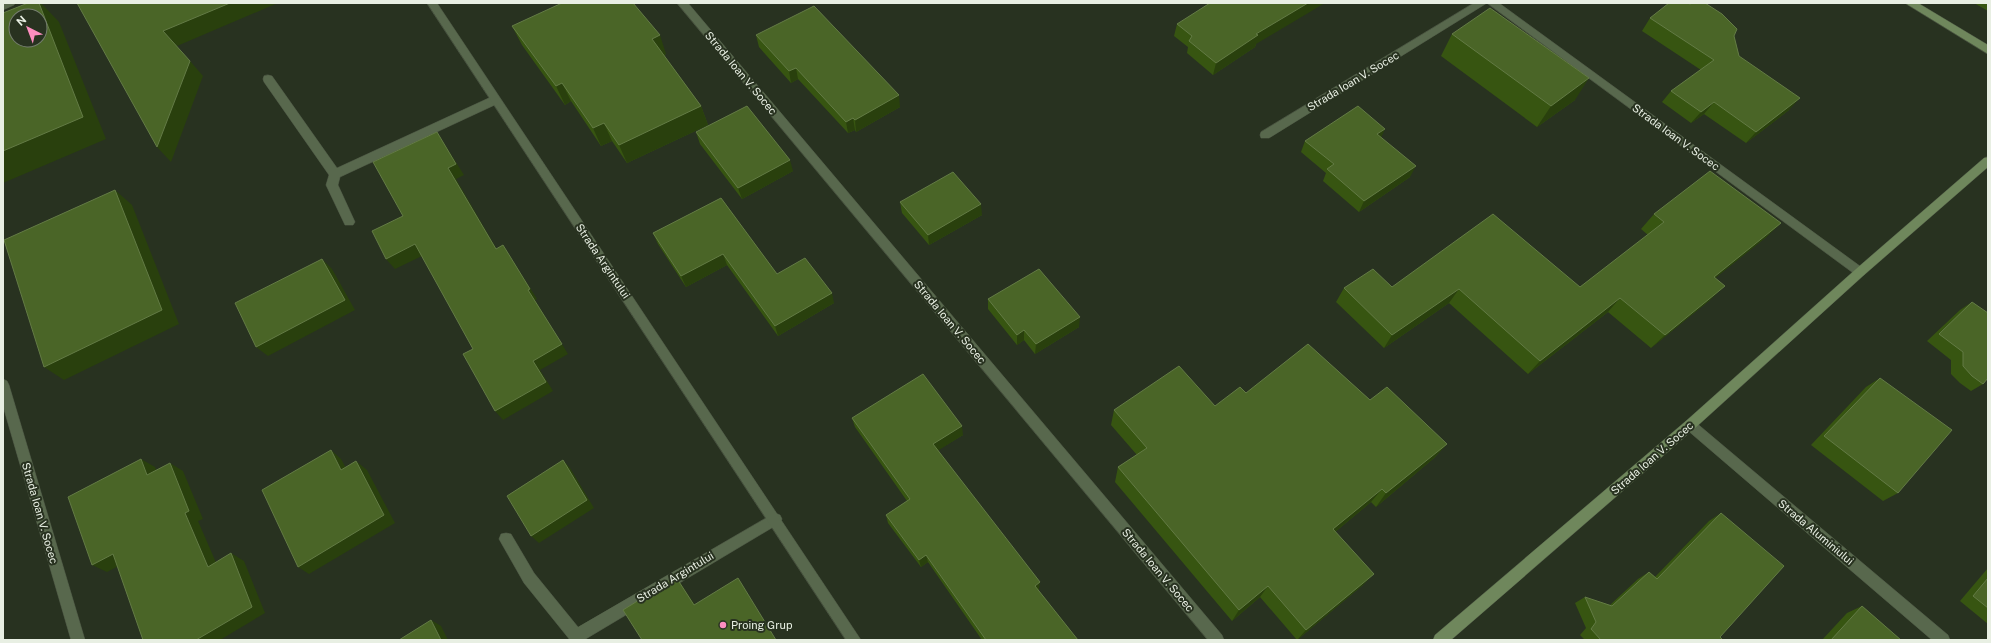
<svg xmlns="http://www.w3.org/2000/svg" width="1991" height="643" viewBox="0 0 1991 643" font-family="'Public Sans',sans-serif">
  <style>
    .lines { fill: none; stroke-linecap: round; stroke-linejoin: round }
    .lane-casing { stroke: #47503f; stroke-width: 1 }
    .street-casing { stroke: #47503f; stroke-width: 1 }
    .secondary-casing { stroke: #47503f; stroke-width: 1 }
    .lane { fill: #58684d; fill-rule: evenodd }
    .street { fill: #58684d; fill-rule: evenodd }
    .secondary { fill: #6f875c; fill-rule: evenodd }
    .wall { fill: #375511 }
    .shaded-wall { fill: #29400d }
    .building { fill: #4a6527; stroke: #637b45; fill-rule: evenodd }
    .poi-dot { fill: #fd8ebf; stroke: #283220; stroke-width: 1.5 }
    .labels { text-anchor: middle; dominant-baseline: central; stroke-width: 4; stroke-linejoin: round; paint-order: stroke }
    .street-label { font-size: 11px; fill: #e8efe3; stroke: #283220 }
    .poi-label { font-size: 11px; fill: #e8efe3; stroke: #283220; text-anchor: start }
  </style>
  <rect width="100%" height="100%" fill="#283220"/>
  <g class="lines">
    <g class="lane-casing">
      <g id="lane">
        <path d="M677 3H688L1222 635 1224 640H1208Z"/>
        <path d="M268 75 272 76 337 168 491 97 495 96 500 100 499 103 340 177 338 185 355 222 353 225H345L326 185 329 175 264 82 263 79 264 76Z"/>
        <path d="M3 379 7 381 9 385 85 640H71L3 406Z"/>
        <path d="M775 513 780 515 782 519 780 523 584 640H570L524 583 499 539 501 534 506 533 511 534 534 573 578 627Z"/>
      </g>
    </g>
    <g class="street-casing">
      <g id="street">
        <path d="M3 3H15L14 5 3 10Z"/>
        <path d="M427 3H437L861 640H846Z"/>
        <path d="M1474 3H1487L1269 138H1261L1260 135 1261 132Z"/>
        <path d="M1487 3H1499L1864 269 1866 272 1864 275 1860 277 1856 275Z"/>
        <path d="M1690 419 1694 421 1948 635 1950 640H1932L1686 429 1684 425 1686 421Z"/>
      </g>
    </g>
    <g class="secondary-casing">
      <g id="secondary">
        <path d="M1905 3H1918L1988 45V54Z"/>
        <path d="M1988 157V167L1864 275 1694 429 1451 640H1433L1435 635 1686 421 1856 269 1984 158Z"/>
      </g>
    </g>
    <use href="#lane" class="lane"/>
    <use href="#street" class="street"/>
    <use href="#secondary" class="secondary"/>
  </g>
  <g class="wall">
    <path d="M1974 3H1988V11Z"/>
    <path d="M1650 18 1734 36 1739 56 1789 110 1746 143 1704 114 1691 123 1662 102 1671 91 1701 70 1642 31Z"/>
    <path d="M1177 24 1256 44 1255 47 1213 75 1187 53 1188 47 1174 36Z"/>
    <path d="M512 26 666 54 664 55 701 106 708 125 627 163 612 141 601 146 571 101 565 105 522 45Z"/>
    <path d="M1452 34 1575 100 1537 127 1441 56Z"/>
    <path d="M756 35 900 107 856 132 855 130 848 133 798 79 791 83 759 47Z"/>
    <path d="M696 132 793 171 742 199 700 144Z"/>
    <path d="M1381 137 1410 177 1359 212 1323 181 1326 173 1301 152 1305 141Z"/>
    <path d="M721 198 777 274 834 303 778 336 727 265 686 287 658 244 653 233Z"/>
    <path d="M900 202 982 215 929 245 902 213Z"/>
    <path d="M1654 214 1781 223 1765 238 1715 278 1710 300 1651 348 1608 312 1528 374 1449 303 1384 348 1336 302 1344 288 1392 287H1580L1648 235 1641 229Z"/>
    <path d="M988 299 1079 327 1035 354 1024 340 1017 345 988 309Z"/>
    <path d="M1972 302 1983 384 1971 391 1960 383 1951 374V360L1927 341 1960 310Z"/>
    <path d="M1880 378 1898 493 1883 501 1811 445 1866 387Z"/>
    <path d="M1246 393 1370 400 1447 444 1434 458 1376 507 1371 502 1335 532 1363 585 1297 640 1260 597 1232 621 1115 482 1118 467 1137 455 1111 425 1114 410 1215 406Z"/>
    <path d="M852 418 963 435 938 450 1039 589 1038 590 1078 640H982L928 562 921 567 888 523 886 515 907 501 855 427Z"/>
    <path d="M1721 513 1720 637 1723 640H1585L1580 635 1586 628 1575 603 1585 597 1610 605 1638 579 1649 572 1655 577 1709 521Z"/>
    <path d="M1988 568V624L1960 601Z"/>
    <path d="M1862 606 1901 640H1822L1847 613Z"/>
  </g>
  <g class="shaded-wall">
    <path d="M39 3H41L59 22 106 139 3 183V151Z"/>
    <path d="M230 3H278L177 46 163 31Z"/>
    <path d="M1308 3H1325L1256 44 1255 47 1213 75 1216 63 1256 34Z"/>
    <path d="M660 35 666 54 659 58 652 39Z"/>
    <path d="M190 61 203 76 171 162 157 147Z"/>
    <path d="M796 68 798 79 791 83 789 71Z"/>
    <path d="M1589 78 1575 100 1537 127 1551 106Z"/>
    <path d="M562 83 571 101 565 105 556 86Z"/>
    <path d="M899 95 900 107 856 132 855 120Z"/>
    <path d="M1800 98 1789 110 1746 143 1756 132Z"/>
    <path d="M1714 102 1704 114 1691 123 1701 112Z"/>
    <path d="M701 106 708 125 627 163 619 145Z"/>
    <path d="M853 118 855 130 848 133 846 122Z"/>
    <path d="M604 123 612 141 601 146 593 128Z"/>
    <path d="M1385 129 1380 140 1377 134Z"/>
    <path d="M437 132 464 175 456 179 503 260 496 249 448 168Z"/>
    <path d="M790 160 793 171 742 199 738 188Z"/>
    <path d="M1416 166 1410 177 1359 212 1364 201Z"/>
    <path d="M115 190 132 205 179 324 64 380 44 367Z"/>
    <path d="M981 204 982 215 929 245 928 235Z"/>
    <path d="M1781 223 1765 238 1699 291 1714 277Z"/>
    <path d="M415 244 424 255 395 269 386 259Z"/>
    <path d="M503 245 537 299 535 300 568 354 540 370 553 391 503 420 495 411 533 361 528 290Z"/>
    <path d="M723 254 727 265 686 287 681 276Z"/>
    <path d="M322 259 332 269 355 310 268 356 256 347Z"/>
    <path d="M1725 286 1710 300 1651 348 1665 335Z"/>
    <path d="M1459 289 1449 303 1384 348 1392 335Z"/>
    <path d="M832 293 834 303 778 336 775 326Z"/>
    <path d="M1620 298 1608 312 1528 374 1540 361Z"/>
    <path d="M1080 317 1079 327 1035 354 1036 344Z"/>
    <path d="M1024 330V340L1017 345V335Z"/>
    <path d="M962 426 963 435 934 453 933 444Z"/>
    <path d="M1447 444 1434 458 1376 507 1386 493Z"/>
    <path d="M331 450 341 459 352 479 341 470Z"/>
    <path d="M141 459 155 467 161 483 147 475Z"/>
    <path d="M563 460 570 468 594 508 539 543 531 536Z"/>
    <path d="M356 461 367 470 395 523 309 574 298 567Z"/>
    <path d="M170 463 183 471 203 519 198 521 221 574 208 567 185 513Z"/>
    <path d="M1382 489 1371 502 1323 542 1333 529Z"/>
    <path d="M231 553 244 561 265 613 220 640H196Z"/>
    <path d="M113 554 128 561 107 572 92 565Z"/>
    <path d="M926 555 928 562 921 567 919 560Z"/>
    <path d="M1374 574 1363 585 1297 640 1306 630Z"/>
    <path d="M676 577 681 584 699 611 694 605Z"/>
    <path d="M1040 582 1039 589 1034 593 1035 586Z"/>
    <path d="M1268 586 1260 597 1232 621 1239 610Z"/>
    <path d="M431 620 441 626 448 640H441Z"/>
  </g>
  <g class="building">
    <path d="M28 3H39L83 117 3 151V13ZM16 16H40V40H16Z"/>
    <path d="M77 3H230L163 31 190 61 157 147Z"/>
    <path d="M562 3H633L660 35 652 39 701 106 619 145 604 123 593 128 562 83 556 86 512 26Z"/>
    <path d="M1210 3H1308L1256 34 1258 35 1216 63 1189 41 1192 36 1177 24Z"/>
    <path d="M1669 3H1688L1690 4 1692 3H1705L1722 14 1737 29 1734 36 1739 56 1800 98 1756 132 1714 102 1701 112 1671 91 1714 60 1650 18Z"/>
    <path d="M814 6 899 95 855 120 853 118 846 122 796 68 789 71 756 35Z"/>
    <path d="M1490 8 1589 78 1551 106 1452 34Z"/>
    <path d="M747 106 790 160 738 188 696 132Z"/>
    <path d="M1358 106 1385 129 1377 134 1416 166 1364 201 1327 169 1334 164 1305 141Z"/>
    <path d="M437 132 456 164 448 168 496 249 503 245 530 289 528 290 562 344 533 361 546 382 495 411 463 354 473 349 415 244 386 259 372 231 403 216 373 162Z"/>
    <path d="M1710 171 1781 223 1714 277 1725 286 1665 335 1620 298 1540 361 1459 289 1392 335 1344 288 1373 269 1392 287 1493 214 1580 287 1664 222 1654 214Z"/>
    <path d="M953 172 981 204 928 235 900 202Z"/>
    <path d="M115 190 162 310 44 367 4 240Z"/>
    <path d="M721 198 777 274 805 258 832 293 775 326 723 254 681 276 653 233Z"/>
    <path d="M322 259 345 300 256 347 235 303Z"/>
    <path d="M1039 269 1080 317 1036 344 1024 330 1017 335 988 299Z"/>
    <path d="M1972 302 1988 313V378L1983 384 1972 376 1963 366V352L1939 334Z"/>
    <path d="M1308 344 1370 400 1387 387 1447 444 1386 493 1382 489 1333 529 1374 574 1306 630 1268 586 1239 610 1118 467 1147 448 1114 410 1179 366 1215 406 1240 387 1246 393Z"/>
    <path d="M923 374 962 426 933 444 1040 582 1035 586 1078 640H986L926 555 919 560 886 515 910 499 852 418Z"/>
    <path d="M1880 378 1952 430 1898 493 1824 436Z"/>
    <path d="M331 450 341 470 356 461 384 515 298 567 262 490Z"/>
    <path d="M141 459 147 475 170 463 189 511 185 513 208 567 231 553 252 607 196 640H143L113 554 92 565 68 497Z"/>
    <path d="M563 460 587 500 531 536 507 496Z"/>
    <path d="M1721 513 1784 566 1720 637 1723 640H1601L1591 629 1596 622 1585 597 1612 606 1649 572 1657 579Z"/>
    <path d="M676 577 694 605 738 578 776 640H642L623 610Z"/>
    <path d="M1988 578V608L1973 596Z"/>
    <path d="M1862 606 1901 640H1831Z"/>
    <path d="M431 620 441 640H399Z"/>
  </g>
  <circle class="poi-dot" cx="723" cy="625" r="4"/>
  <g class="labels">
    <g class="street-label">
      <text transform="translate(741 73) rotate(50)">Strada Ioan V. Socec</text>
      <text transform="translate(1353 81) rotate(-31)">Strada Ioan V. Socec</text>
      <text transform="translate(1676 137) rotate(36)">Strada Ioan V. Socec</text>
      <text transform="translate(603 261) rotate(56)">Strada Argintului</text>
      <text transform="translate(950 322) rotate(50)">Strada Ioan V. Socec</text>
      <text transform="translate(1652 458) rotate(-41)">Strada Ioan V. Socec</text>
      <text transform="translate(40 513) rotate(74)">Strada Ioan V. Socec</text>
      <text transform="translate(1816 532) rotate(40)">Strada Aluminiului</text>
      <text transform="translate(1158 570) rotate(50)">Strada Ioan V. Socec</text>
      <text transform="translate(675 577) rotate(-31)">Strada Argintului</text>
    </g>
    <g class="poi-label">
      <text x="731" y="625">Proing Grup</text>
    </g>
  </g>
  <rect width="1991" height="643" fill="none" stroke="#e8efe3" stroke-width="8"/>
  <g transform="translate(28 28) rotate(318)"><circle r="19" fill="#283220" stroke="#757e6e"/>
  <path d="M0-3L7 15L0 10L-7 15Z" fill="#fd8ebf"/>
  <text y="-6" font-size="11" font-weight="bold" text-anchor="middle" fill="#e8efe3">N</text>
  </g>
</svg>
